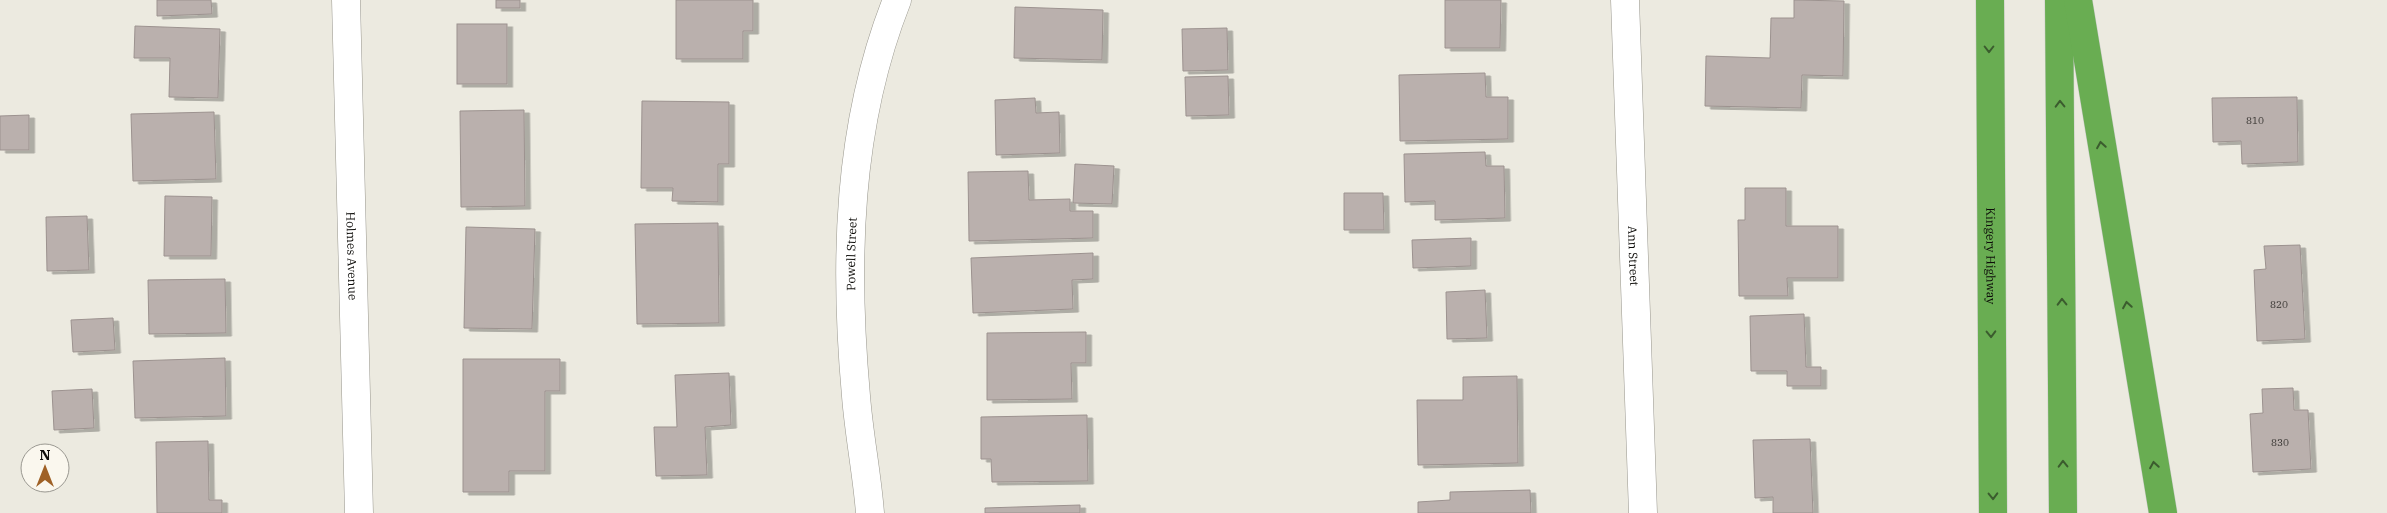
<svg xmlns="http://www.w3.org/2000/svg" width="2387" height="513" viewBox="0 0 2387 513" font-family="'IBM Plex Serif',serif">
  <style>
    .building { fill: #bab0ad; stroke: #9c928f; filter: url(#shadow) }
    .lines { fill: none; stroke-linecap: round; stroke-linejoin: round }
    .minor-casing { stroke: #98968d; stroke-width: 29 }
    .motorway-casing { stroke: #cacac9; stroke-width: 29 }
    .minor { stroke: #fff; stroke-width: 28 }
    .motorway { stroke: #69ad52; stroke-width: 28 }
    .oneway { stroke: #3b5c2e }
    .labels { text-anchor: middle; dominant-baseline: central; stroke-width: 5; stroke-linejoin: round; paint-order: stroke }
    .number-label { font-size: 10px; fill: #383532 }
    .street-label { font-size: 12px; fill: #0d0c09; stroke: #faf7ee }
  </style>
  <defs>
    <filter id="shadow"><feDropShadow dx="5.5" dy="3" stdDeviation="0" flood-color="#0004"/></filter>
  </defs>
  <rect width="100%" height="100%" fill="#eceae0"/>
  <g class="building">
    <path d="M157 0H211L212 14 157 16Z"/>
    <rect x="496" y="0" width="24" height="8"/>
    <path d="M676 0H753V31H743V59H676Z"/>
    <path d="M1445 0H1501L1500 48H1445Z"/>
    <path d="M1794 0 1844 1 1843 76 1802 75 1801 108 1705 106 1706 56 1770 58 1771 18H1794Z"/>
    <path d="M1015 7 1103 10 1102 60 1014 58Z"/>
    <rect x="457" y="24" width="50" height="60"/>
    <path d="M135 26 220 29 218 98 169 97 170 58H134Z"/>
    <path d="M1227 28 1228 70 1183 71 1182 29Z"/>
    <path d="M1485 73 1486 97H1508V139L1400 141 1399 75Z"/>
    <path d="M1228 76 1229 115 1186 116 1185 77Z"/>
    <path d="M2297 97 2298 162 2242 164 2241 141 2213 142 2212 98Z"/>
    <path d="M1035 98 1036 113 1059 112 1060 153 996 155 995 100Z"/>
    <path d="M642 101 729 102V164H718V202L672 201 673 188H641Z"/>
    <path d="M524 110 525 206 461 207 460 111Z"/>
    <path d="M214 112 216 179 133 181 131 114Z"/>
    <path d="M29 115V150H0V116Z"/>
    <path d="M1485 152 1486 166H1504L1505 218 1435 220V201L1405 202 1404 154Z"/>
    <path d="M1075 164 1114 166 1112 204 1073 203Z"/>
    <path d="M1028 171 1029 200 1070 199V211H1093V238L969 241 968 172Z"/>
    <path d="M1745 188H1786V226H1838V278H1787L1788 296H1739L1738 220H1745Z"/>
    <path d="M1344 193H1383L1384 230H1344Z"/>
    <path d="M165 196 212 197 211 256H164Z"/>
    <path d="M87 216 89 270 47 271 46 217Z"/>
    <path d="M718 223 719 323 637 324 635 224Z"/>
    <path d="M466 227 535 229 532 329 464 328Z"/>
    <path d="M1471 238V266L1413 268 1412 240Z"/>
    <path d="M2300 245 2305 339 2257 341 2254 270 2266 269 2264 246Z"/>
    <path d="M1093 253V279L1072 280 1073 309 973 313 971 258Z"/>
    <path d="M225 279 226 333 149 334 148 280Z"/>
    <path d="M1485 290 1487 338 1447 339 1446 292Z"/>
    <path d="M1804 314 1806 367H1821V386H1787V371H1751L1750 316Z"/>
    <path d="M113 318 115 350 73 352 71 320Z"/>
    <path d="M1086 332V363H1071L1072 399 987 400V333Z"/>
    <path d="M225 358 226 416 135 418 133 361Z"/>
    <path d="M463 359H560V391H545V471H509V492H463Z"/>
    <path d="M729 373 731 425 705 427 707 475 656 476 654 427H677L675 375Z"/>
    <path d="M1517 376 1518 463 1418 465 1417 400H1463V377Z"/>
    <path d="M2293 388 2294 410H2308L2311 469 2253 472 2250 414 2263 413 2262 389Z"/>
    <path d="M92 389 94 428 54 430 52 391Z"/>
    <path d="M1087 415 1088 481 992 482 991 459H981V417Z"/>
    <path d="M1810 439 1813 513H1773V497L1755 498 1753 440Z"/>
    <path d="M208 441 209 500H222V513H157L156 442Z"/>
    <path d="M1530 490 1531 513H1418V502L1450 500V492Z"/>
    <path d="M1080 505V513H985V508Z"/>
  </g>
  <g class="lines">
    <g class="minor-casing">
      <g id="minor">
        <path id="s1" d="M346 0 359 513"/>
        <path id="s2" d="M1625 0 1643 513"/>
        <path id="s3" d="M870 513C867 474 859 435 856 396 844 263 847 126 897 0"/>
      </g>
    </g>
    <g class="motorway-casing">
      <g id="motorway">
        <path id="s4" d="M1990 0 1993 513"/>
        <path d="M2059 0 2063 513"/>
        <path d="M2078 0 2163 513"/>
      </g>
    </g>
    <use href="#minor" class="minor"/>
    <use href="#motorway" class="motorway"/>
  </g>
  <defs><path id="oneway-chevron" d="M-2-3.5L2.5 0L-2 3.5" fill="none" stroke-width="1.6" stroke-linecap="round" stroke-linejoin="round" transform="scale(1.25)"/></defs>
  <g class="oneway">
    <use href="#oneway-chevron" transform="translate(1989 49) rotate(90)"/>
    <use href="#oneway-chevron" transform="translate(2060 104) rotate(-91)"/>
    <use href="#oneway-chevron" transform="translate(2101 145) rotate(-99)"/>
    <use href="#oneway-chevron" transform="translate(2062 302) rotate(-91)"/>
    <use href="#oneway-chevron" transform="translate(2127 305) rotate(-99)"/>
    <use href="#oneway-chevron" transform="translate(1991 334) rotate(89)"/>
    <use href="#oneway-chevron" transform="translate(2063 464) rotate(-91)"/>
    <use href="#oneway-chevron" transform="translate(2154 465) rotate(-99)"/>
    <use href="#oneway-chevron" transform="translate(1993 496) rotate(89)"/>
  </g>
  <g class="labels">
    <g class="number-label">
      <text x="2255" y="120">810</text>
      <text x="2279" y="304">820</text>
      <text x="2280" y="442">830</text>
    </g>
    <g class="street-label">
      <text stroke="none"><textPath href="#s3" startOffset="260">Powell Street</textPath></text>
      <text stroke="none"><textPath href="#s1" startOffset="256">Holmes Avenue</textPath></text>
      <text stroke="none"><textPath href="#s2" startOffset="256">Ann Street</textPath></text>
      <text stroke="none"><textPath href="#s4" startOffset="256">Kingery Highway</textPath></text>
    </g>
  </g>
  <g transform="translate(45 468)"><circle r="24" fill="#faf7ee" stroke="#9b9992"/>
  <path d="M0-4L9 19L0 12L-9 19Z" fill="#9f6126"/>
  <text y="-8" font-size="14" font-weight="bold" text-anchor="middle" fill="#0d0c09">N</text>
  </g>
</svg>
